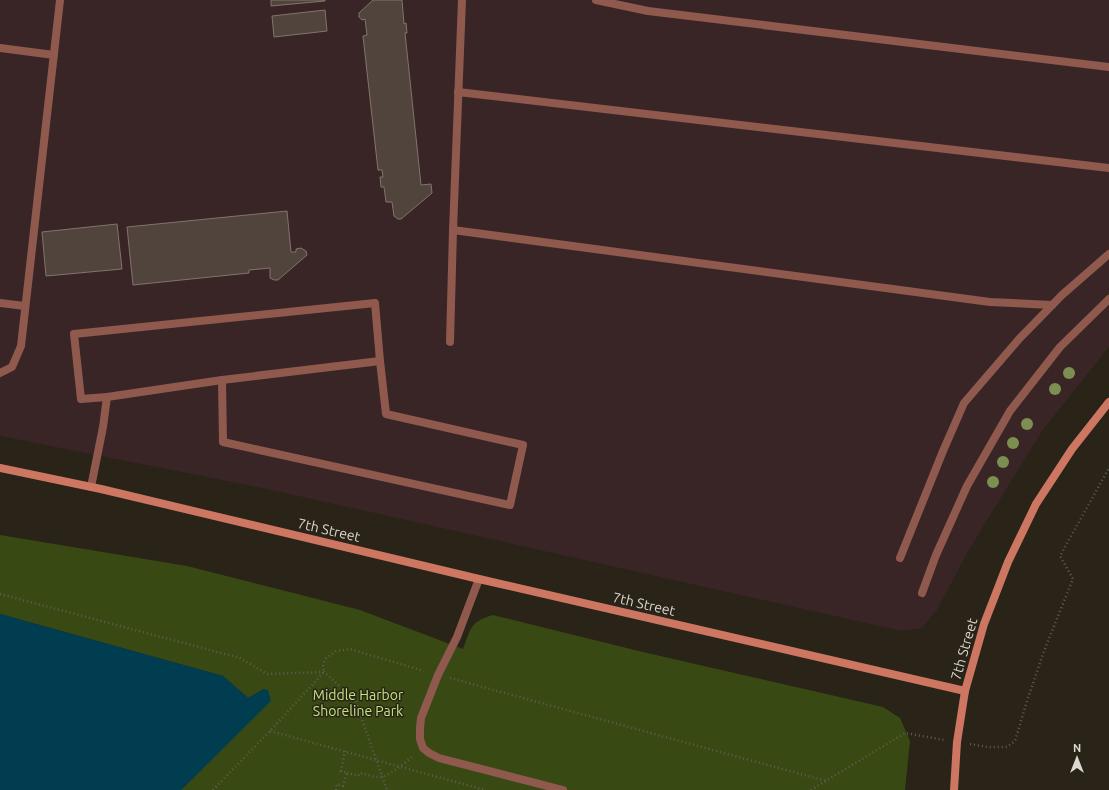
<svg xmlns="http://www.w3.org/2000/svg" width="1109" height="790" viewBox="0 0 1109 790" font-family="Ubuntu,sans-serif">
  <style>
    .industrial { fill: #392525 }
    .green { fill: #384914 }
    .water { fill: #003d51 }
    .building { fill: #51443d; stroke: #82746d }
    .lines { fill: none; stroke-linecap: round; stroke-linejoin: round }
    .path { stroke: #625d53; stroke-width: 2.5; stroke-dasharray: 1 3; stroke-linecap: butt }
    .lane { stroke: #90594d; stroke-width: 8 }
    .secondary { stroke: #cd7662; stroke-width: 8 }
    .tree { fill: #7c8e50 }
    .labels { text-anchor: middle; dominant-baseline: central; stroke-width: 3; stroke-linejoin: round; paint-order: stroke }
    .street-label { font-size: 14px; fill: #ddd8d2; stroke: #292318 }
    .park-label { font-size: 14px; fill: #c0e57d; stroke: #292318 }
  </style>
  <rect width="100%" height="100%" fill="#292318"/>
  <path class="industrial" d="M0 0H1109V347L1042 431 970 548 937 610 922 628 902 631 267 489 0 436Z"/>
  <path class="green" d="M0 535 187 566 360 610 463 649C471 629 469 622 493 615L643 652 883 707 900 718 910 741 905 790H181L270 701 264 689 248 698 223 676 0 614Z"/>
  <path class="water" d="M0 614 223 676 248 698 264 689 268 690 271 701 181 790H0Z"/>
  <g class="building">
    <path d="M271 0H325V1L271 6Z"/>
    <path d="M373 0H402L404 24 406 23 407 33H405L421 185 431 184 432 193 401 219H398L394 216 392 202H386L384 187H381L380 177H383L382 170H378L363 36 367 35 365 19 362 20 359 17V13Z"/>
    <path d="M325 10 327 31 274 37 272 16Z"/>
    <path d="M287 211 291 252H296V249L301 248 306 251 307 255 278 280H274L270 278V268L249 270V273L133 285 127 227Z"/>
    <path d="M117 224 122 269 46 276 42 232Z"/>
  </g>
  <g class="lines">
    <g class="path">
      <path d="M0 594 240 658 267 674 324 672 355 700 387 790"/>
      <path d="M450 678 826 781"/>
      <path d="M270 731 485 790"/>
      <path d="M970 744 987 747H1007L1015 741 1026 704 1044 651 1073 579 1060 556 1109 468"/>
      <path d="M347 773 358 776 360 773C366 774 373 777 379 777 389 777 404 763 412 757"/>
      <path d="M213 790 270 731 324 672 323 666 325 659 336 651 350 649 424 671"/>
      <path d="M336 790 337 784 343 786 347 773 341 771 345 751"/>
      <path d="M811 790 905 733 944 740"/>
    </g>
    <g class="lane">
      <path d="M596 0 648 11 1109 67"/>
      <path d="M0 48 54 55"/>
      <path d="M458 92 1109 168"/>
      <path d="M453 230 990 302 1052 305"/>
      <path d="M0 303 25 306"/>
      <path d="M375 303 380 361 222 380 107 397 81 399 74 334Z"/>
      <path d="M450 342 453 230 462 0"/>
      <path d="M0 373 12 367 21 346 60 0"/>
      <path d="M222 380 223 442 510 505 523 445 386 414 380 361"/>
      <path d="M91 487 103 427 107 397"/>
      <path d="M900 558 943 451 964 403 1019 339 1062 295 1109 254"/>
      <path d="M479 579 457 637 438 675 421 718 420 728V739L423 748 429 753 439 758 563 790"/>
      <path d="M922 593 936 555 967 486 1010 411 1060 347 1109 299"/>
    </g>
    <g class="secondary">
      <path d="M0 468 101 489 479 579 965 691"/>
      <path d="M954 790 957 742 965 691 984 624 998 588 1008 562 1036 504 1072 449 1109 402"/>
    </g>
  </g>
  <g class="tree">
    <circle cx="1069" cy="373" r="6"/>
    <circle cx="1055" cy="389" r="6"/>
    <circle cx="1027" cy="424" r="6"/>
    <circle cx="1013" cy="443" r="6"/>
    <circle cx="1003" cy="462" r="6"/>
    <circle cx="993" cy="482" r="6"/>
  </g>
  <g class="labels">
    <g class="street-label">
      <text transform="translate(329 530) rotate(13)">7th Street</text>
      <text transform="translate(644 604) rotate(13)">7th Street</text>
      <text transform="translate(964 649) rotate(-74)">7th Street</text>
    </g>
    <g class="park-label">
      <text x="358" y="695">Middle Harbor<tspan x="358" dy="16">Shoreline Park</tspan></text>
    </g>
  </g>
  <g transform="translate(1077 758)" stroke="#292318" stroke-width="3" paint-order="stroke">
  <path d="M0-3L7 15L0 10L-7 15Z" fill="#ddd8d2"/>
  <text y="-6" font-size="11" font-weight="bold" text-anchor="middle" fill="#ddd8d2">N</text>
  </g>
</svg>
